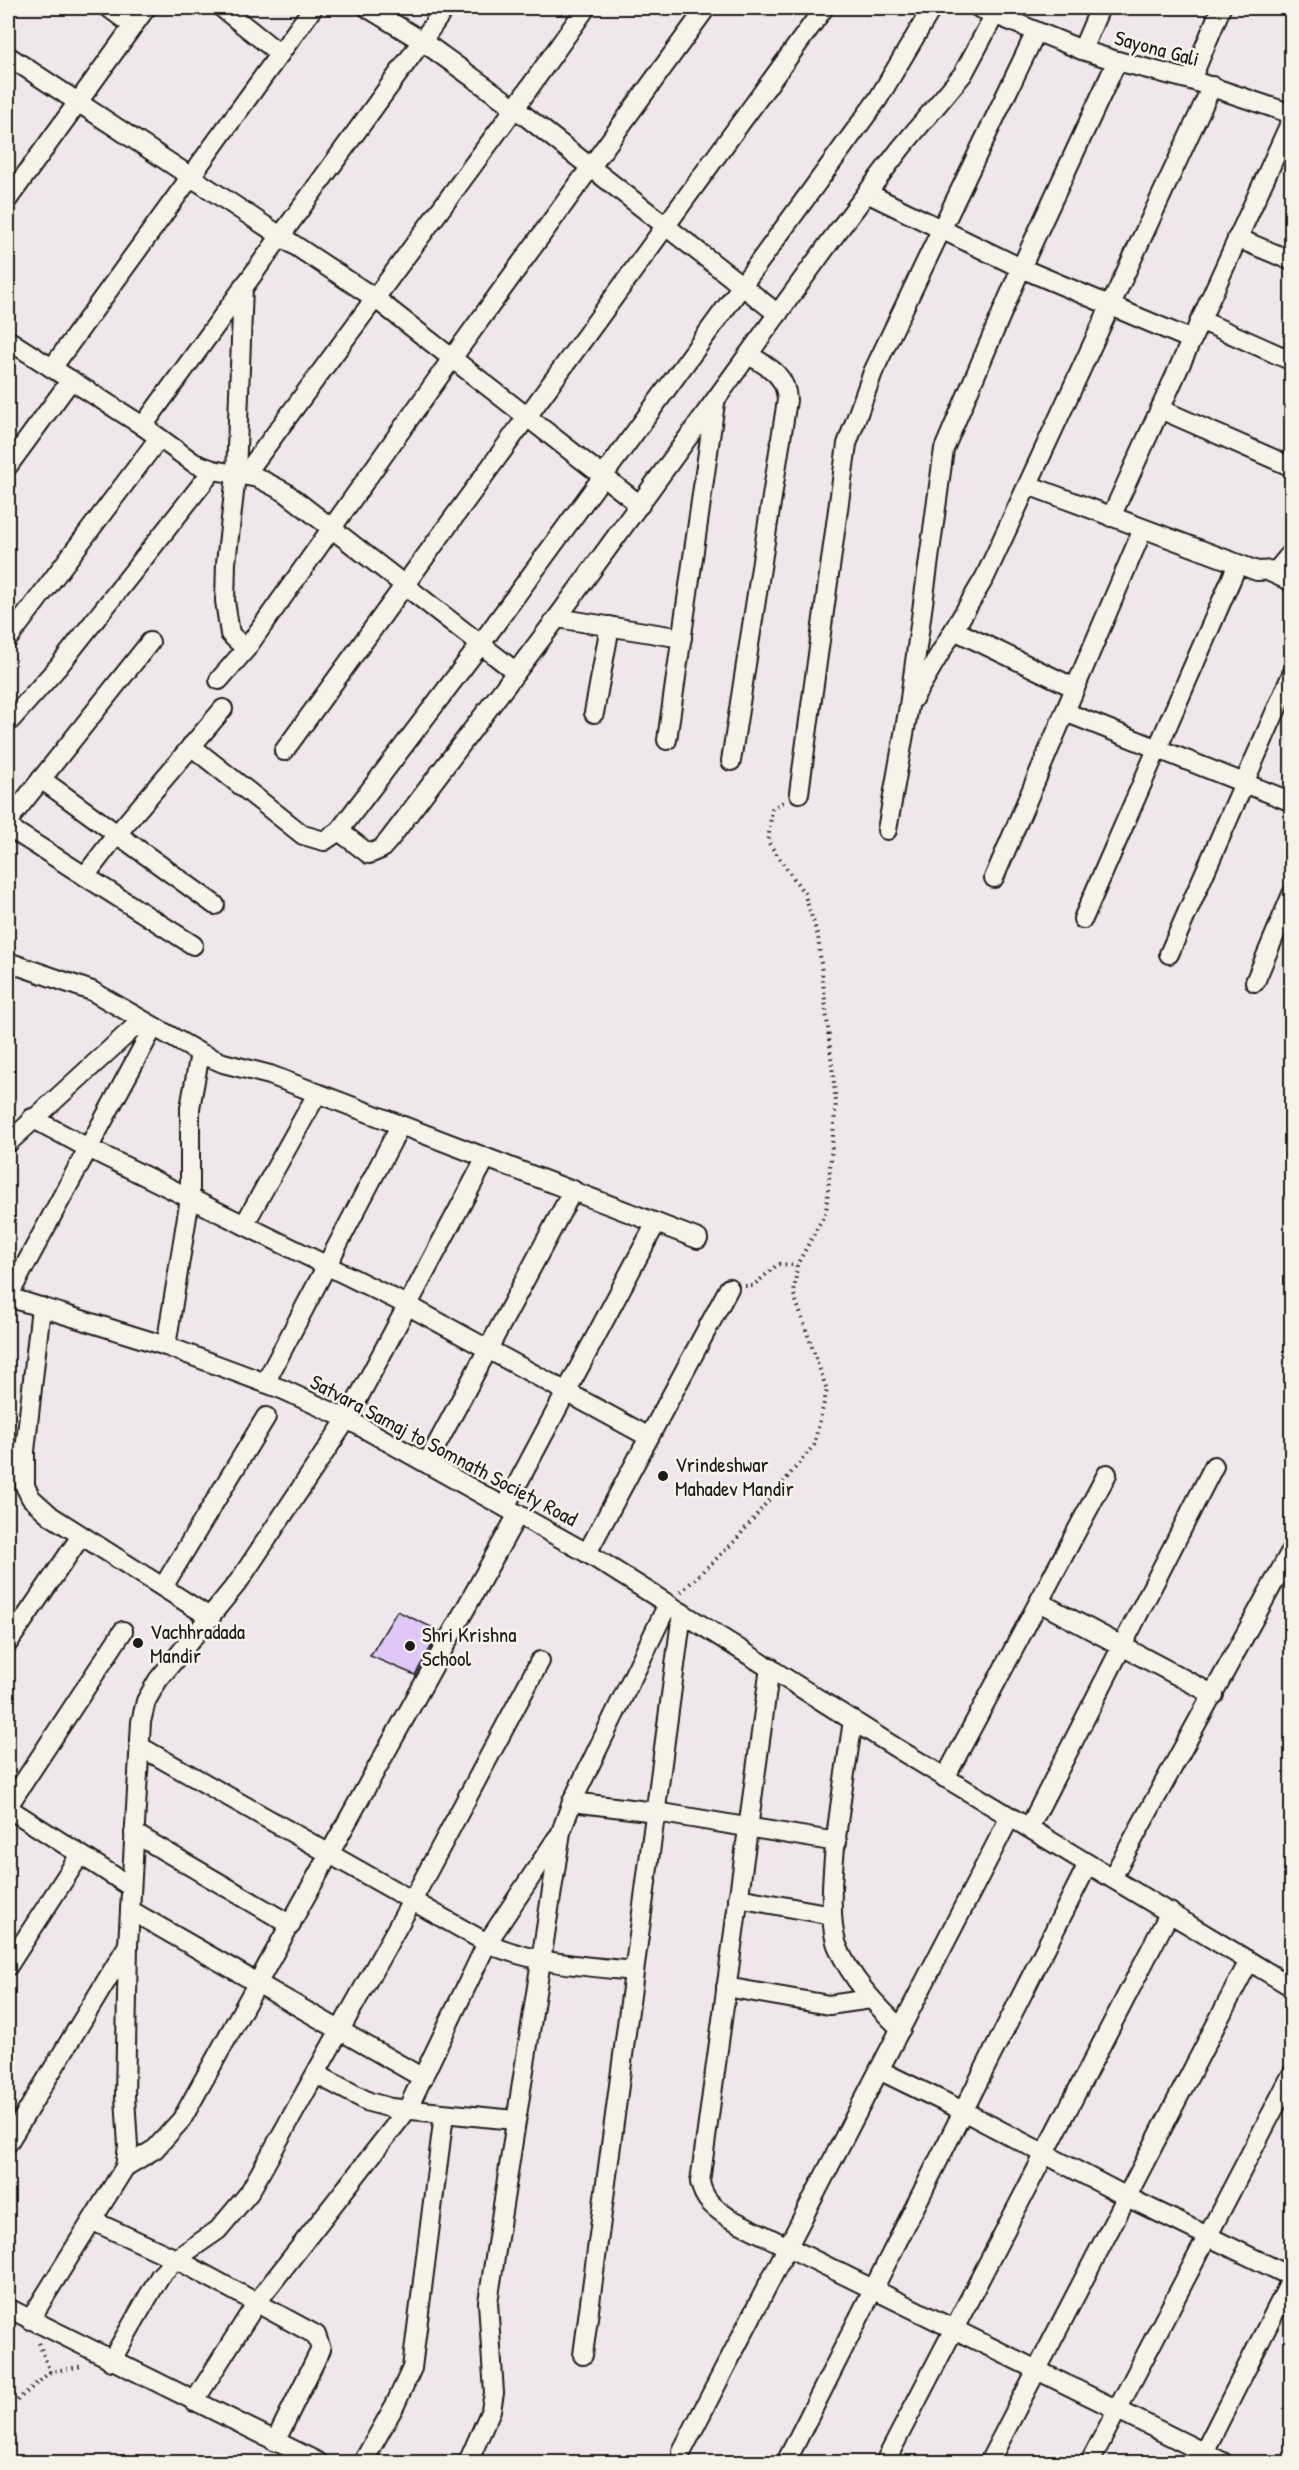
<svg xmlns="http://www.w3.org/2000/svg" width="1299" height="2470" viewBox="0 0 1299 2470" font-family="'Patrick Hand',sans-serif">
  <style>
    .building { fill: #dfc7f7; stroke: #1c1c1c; stroke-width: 1.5 }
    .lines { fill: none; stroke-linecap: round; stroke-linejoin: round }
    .minor-casing { stroke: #1c1c1c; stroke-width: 22 }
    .path { stroke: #1c1c1c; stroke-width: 4; stroke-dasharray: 1.5 4.5; stroke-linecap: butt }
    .minor { stroke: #f7f3e8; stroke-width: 18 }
    .poi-dot { fill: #1c1c1c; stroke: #f7f3e8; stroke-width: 2 }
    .labels { text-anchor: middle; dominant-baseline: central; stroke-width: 5; stroke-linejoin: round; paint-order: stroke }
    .street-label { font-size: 21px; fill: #1c1c1c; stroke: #f7f3e8 }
    .poi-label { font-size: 21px; fill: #1c1c1c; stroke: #f7f3e8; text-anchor: start }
  </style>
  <rect width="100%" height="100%" fill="#f0e6ec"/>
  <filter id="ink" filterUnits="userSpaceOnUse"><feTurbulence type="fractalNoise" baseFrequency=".0167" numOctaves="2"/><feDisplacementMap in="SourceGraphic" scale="12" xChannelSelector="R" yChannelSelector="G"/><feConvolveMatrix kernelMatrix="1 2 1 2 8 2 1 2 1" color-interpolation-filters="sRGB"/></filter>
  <g filter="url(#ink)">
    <path class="building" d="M397 1611 440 1631 415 1675 370 1656Z"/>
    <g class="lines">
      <g class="minor-casing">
        <g id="minor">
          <path d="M109 8 132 25"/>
          <path d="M222 8 280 54"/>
          <path d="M445 8 422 41 515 108 778 314"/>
          <path d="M979 8 1082 50 1117 61 1191 80 1292 114"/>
          <path d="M1082 50 1100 8"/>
          <path d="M8 56 376 299 640 505"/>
          <path d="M1191 80 1221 8"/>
          <path d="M867 193 1021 268 1192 340"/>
          <path d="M8 199 146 8"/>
          <path d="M1237 238 1292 261"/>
          <path d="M243 286 236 475 226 563 225 601 230 634 246 649"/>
          <path d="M1200 320 1292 361"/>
          <path d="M8 340 143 426 194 463 213 470 258 478 285 492 516 672"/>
          <path d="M52 368 313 8"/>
          <path d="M1160 409 1292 467"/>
          <path d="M143 426 422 41 368 8"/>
          <path d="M8 466 71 380"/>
          <path d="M245 475 515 108 586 8"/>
          <path d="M1028 485 1257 571 1277 570 1292 552"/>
          <path d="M1111 517 1292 119"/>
          <path d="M1270 572 1292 582"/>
          <path d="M557 618 682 638"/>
          <path d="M954 630 1075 688"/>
          <path d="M8 639 159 438"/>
          <path d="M219 680 246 649 453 357 706 8"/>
          <path d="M913 699 985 577 1212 86"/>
          <path d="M1065 712 1292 802"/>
          <path d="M594 713 610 626"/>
          <path d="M8 723 58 667 213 470"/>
          <path d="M667 740 715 403"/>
          <path d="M191 746 303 835 324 841 339 831 480 645 878 99 932 8"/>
          <path d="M284 751 824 8"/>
          <path d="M731 761 787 400C786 375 769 367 749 355"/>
          <path d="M41 779 215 905"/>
          <path d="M799 793 847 444 873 372 1036 32"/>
          <path d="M8 821 150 642"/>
          <path d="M8 827 193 945"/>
          <path d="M887 830 909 706 944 449 1021 268 1117 61"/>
          <path d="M339 831 369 854 381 849 389 840 557 618 832 239 901 148 963 74 995 14"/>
          <path d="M85 876 117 834 223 709"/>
          <path d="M994 878 1143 529"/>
          <path d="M1083 919 1237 566"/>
          <path d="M1169 954 1292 674"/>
          <path d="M8 962 92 991 200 1053 223 1063 270 1075 698 1239"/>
          <path d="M1255 982 1292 894"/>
          <path d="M32 1118 88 1148 407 1305 649 1437"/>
          <path d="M8 1143 141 1021"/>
          <path d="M244 1225 317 1094"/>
          <path d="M8 1297 166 1346 284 1390 347 1419 587 1553 898 1749 1292 1987"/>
          <path d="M8 1297 153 1028"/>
          <path d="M41 1307 25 1451V1486L31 1498 51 1516 211 1618"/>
          <path d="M166 1346 190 1198V1108L200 1053"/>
          <path d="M265 1383 400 1126"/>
          <path d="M427 1463 573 1190"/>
          <path d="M505 1507 656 1223"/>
          <path d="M587 1553 729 1288"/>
          <path d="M163 1587 266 1417"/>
          <path d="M1039 1602 1214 1695"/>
          <path d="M8 1643 81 1536"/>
          <path d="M770 1667 700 2182C704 2201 714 2207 729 2218L1223 2462"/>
          <path d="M853 1720C846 1773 821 1899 837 1945 850 1978 876 2005 901 2029"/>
          <path d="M139 1746 487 1943C534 1964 585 1966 634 1971"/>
          <path d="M945 1778 1107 1474"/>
          <path d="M572 1802 656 1812 837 1842"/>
          <path d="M8 1806 123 1631"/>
          <path d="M8 1808 131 1887"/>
          <path d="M1029 1828 1214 1466"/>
          <path d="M134 1833 291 1925"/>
          <path d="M1112 1878 1292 1549"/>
          <path d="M738 1898 832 1915"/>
          <path d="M130 1910 423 2078"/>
          <path d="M8 1966 80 1855"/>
          <path d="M726 1987 829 2005 871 1999"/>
          <path d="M879 2070 963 2111 1127 2197 1292 2277"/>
          <path d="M316 2074 369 2102 391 2108 515 2120"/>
          <path d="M8 2143 128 1945"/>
          <path d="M125 2167 155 2149 182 2119 518 1514"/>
          <path d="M93 2221 176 2259 316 2335 321 2349 275 2442"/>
          <path d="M8 2308 318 2462"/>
          <path d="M30 2320 125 2167 128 2146 125 2097 128 1945 141 1722 146 1701 158 1680 239 1581 347 1419 486 1158"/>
          <path d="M583 2355 682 1613"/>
          <path d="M111 2361 160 2276 176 2259 218 2230 249 2193 412 1901 540 1661"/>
          <path d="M194 2402 257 2302 407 2110 487 1943 557 1838"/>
          <path d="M682 2451 1010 1817"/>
          <path d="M363 2462 395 2405 412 2368 444 2114"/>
          <path d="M468 2462 491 2410 494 2393 488 2302 561 1832 572 1802 668 1604"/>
          <path d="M786 2462 1088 1864"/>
          <path d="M885 2462 1170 1912"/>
          <path d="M989 2462 1249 1961"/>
          <path d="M1090 2462 1292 2074"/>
          <path d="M1199 2462 1292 2278"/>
        </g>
      </g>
      <g class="path">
        <path d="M745 1286H753L778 1264 797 1265"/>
        <path d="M681 1592 735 1541 814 1445 827 1390 794 1295 797 1265 826 1212 836 1102 818 936 804 893 768 842 772 809 785 801"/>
        <path d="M39 2343 50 2372"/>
        <path d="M8 2408 50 2372 83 2366"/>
      </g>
      <use href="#minor" class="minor"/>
    </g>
  </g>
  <g class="poi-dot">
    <circle cx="663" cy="1476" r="6"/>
    <circle cx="138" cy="1643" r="6"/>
    <circle cx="410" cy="1646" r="6"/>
  </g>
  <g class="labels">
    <g class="street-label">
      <text transform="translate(1157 48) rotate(15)">Sayona Gali</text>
      <text transform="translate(444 1450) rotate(28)">Satvara Samaj to Somnath Society Road</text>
    </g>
    <g class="poi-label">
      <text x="675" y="1464">Vrindeshwar<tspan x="675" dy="24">Mahadev Mandir</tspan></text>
      <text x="150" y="1631">Vachhradada<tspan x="150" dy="24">Mandir</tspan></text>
      <text x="422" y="1634">Shri Krishna<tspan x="422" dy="24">School</tspan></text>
    </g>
  </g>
  <rect width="1299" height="2470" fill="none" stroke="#f7f3e8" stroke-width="30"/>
  <rect x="15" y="15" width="1269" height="2440" fill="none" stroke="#1c1c1c" stroke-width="2" filter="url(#ink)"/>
</svg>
